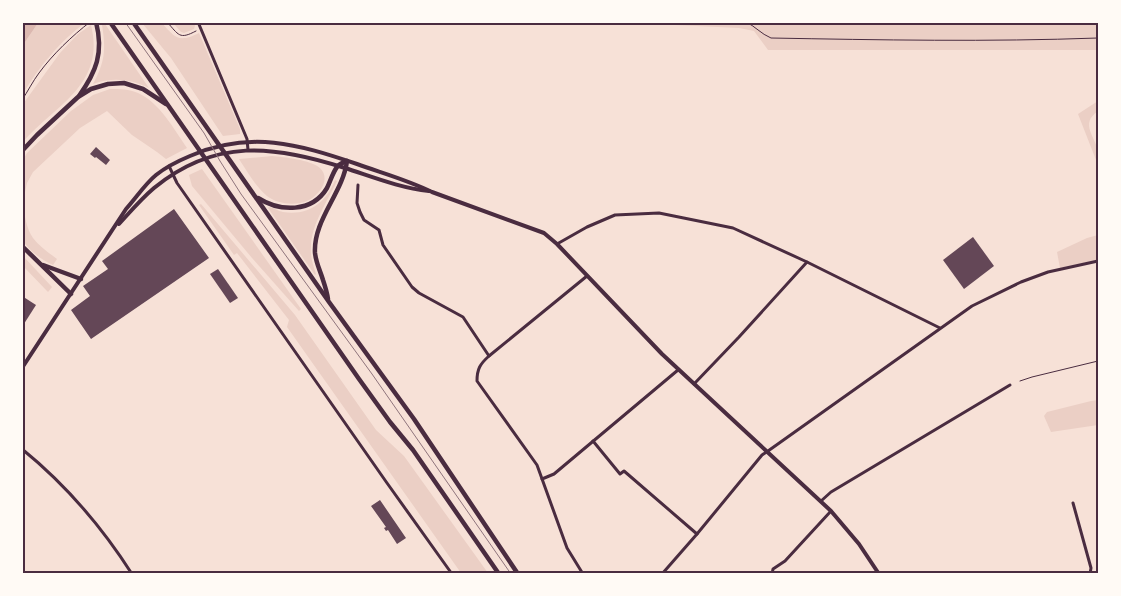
<svg xmlns="http://www.w3.org/2000/svg" width="1121" height="596" viewBox="0 0 1121 596" font-family="Cabin,sans-serif">
  <style>
    .green { fill: #ebcfc5 }
    .water { fill: #dcb8b0 }
    .building { fill: #644757 }
    .lines { fill: none; stroke-linecap: round; stroke-linejoin: round }
    .path { stroke: #4a2c40; stroke-width: 1 }
    .service { stroke: #4a2c40; stroke-width: 1 }
    .minor { stroke: #4a2c40; stroke-width: 3 }
    .tertiary { stroke: #4a2c40; stroke-width: 4 }
    .primary { stroke: #4a2c40; stroke-width: 4.5 }
    .tram { stroke: #8f747c; stroke-width: 1 }
    .neatline { fill: none; stroke: #4a2c40; stroke-width: 2 }
  </style>
  <rect width="100%" height="100%" fill="#f7e1d7"/>
  <g class="green">
    <path d="M38 23H85C61 40 38 68 23 94V45Z"/>
    <path d="M142 23H162C175 38 179 43 199 33L240 129V134L223 136 171 58Z"/>
    <path d="M173 23H194L195 26 194 29 184 33 181 32Z"/>
    <path d="M632 23H1098V50H768L754 31 739 28Z"/>
    <path d="M103 24H105L149 88C130 79 113 77 93 84 105 62 106 50 102 25Z"/>
    <path d="M91 25C106 85 55 105 23 142V104L60 53 78 34Z"/>
    <path d="M110 89C120 89 129 89 138 93 159 102 174 129 187 148L166 159 157 152 132 135 107 111 80 128 33 172 27 183 23 201V160L27 153 71 111 93 95Z"/>
    <path d="M1098 101V111C1079 124 1096 137 1098 152 1099 156 1098 161 1098 165L1078 114Z"/>
    <path d="M272 156C284 157 311 160 320 168 332 180 318 196 307 201 295 206 277 204 267 196 255 186 247 171 239 159Z"/>
    <path d="M202 169 301 309 299 311 252 258 192 186 189 175Z"/>
    <path d="M335 180 337 181C328 200 311 225 311 247 310 256 313 265 316 274L315 275 268 208 269 207C274 208 278 211 283 212 308 216 326 203 335 180Z"/>
    <path d="M22 204C25 214 26 229 33 238 39 246 49 253 57 259L53 265C42 260 24 248 22 236 21 225 22 214 22 204Z"/>
    <path d="M201 204 295 315 376 430 404 456 488 573H461L287 327 289 320 237 253 234 255 199 205Z"/>
    <path d="M1098 235V260L1060 268 1057 252 1087 238Z"/>
    <path d="M23 256 52 287 48 292 23 266Z"/>
    <path d="M1098 400V425L1051 432 1044 416 1047 412 1091 401Z"/>
  </g>
  <path class="water" d="M23 22 38 23 23 45 22 23Z"/>
  <g class="building">
    <path d="M96 147 110 160 106 165 96 157 95 158 90 154Z"/>
    <path d="M174 209 209 258 91 339 71 310 90 296 83 286 108 269 102 261Z"/>
    <path d="M973 237 994 266 964 289 943 260Z"/>
    <path d="M218 269 238 298 230 303 210 274Z"/>
    <path d="M22 296 36 305 22 327Z"/>
    <path d="M380 500 406 538 397 544 388 530 386 531 384 528 386 527 371 506Z"/>
  </g>
  <g class="lines">
    <g class="path">
      <path d="M167 22C179 35 179 40 196 31"/>
      <path d="M746 22C755 26 761 34 771 38 880 40 989 42 1098 38"/>
      <path d="M22 100C28 91 33 81 39 73 53 54 72 36 90 22"/>
    </g>
    <path class="service" d="M1020 381 1032 377 1098 361"/>
    <g class="minor">
      <path d="M198 22 247 139 248 150"/>
      <path d="M169 166 177 183 387 483 452 574"/>
      <path d="M358 185 357 203 360 212 364 220 379 230 383 245 412 287 419 293 463 317 489 356"/>
      <path d="M557 244 587 227 615 215 659 213 733 228 807 262 940 328"/>
      <path d="M694 384 739 337 807 262"/>
      <path d="M593 441 620 474 624 471 697 534"/>
      <path d="M22 449C65 484 102 527 132 574"/>
      <path d="M542 479 554 474 678 370"/>
      <path d="M821 501 831 492 1010 385"/>
      <path d="M1073 503 1091 568 1090 574"/>
      <path d="M583 574 567 548 537 465 477 381C477 369 480 364 489 356L587 276"/>
      <path d="M662 574 697 534 762 455 768 451 972 306 1021 282 1048 272 1098 261"/>
      <path d="M772 574 773 569 785 561 831 511"/>
    </g>
    <g class="tertiary">
      <path d="M119 224C130 212 141 199 154 188 215 138 274 145 345 168 373 177 400 188 429 191"/>
      <path d="M22 368 126 209C136 198 145 184 156 175 166 167 178 161 190 156 250 130 298 144 357 164 382 173 408 180 432 192L544 233 557 244 662 354 831 511 859 544 879 574"/>
    </g>
    <g class="primary">
      <path d="M110 22 359 379 390 422 413 450 499 574"/>
      <path d="M133 22 329 302 414 419 518 574"/>
      <path d="M79 96C96 72 104 53 96 22"/>
      <path d="M22 151 37 135 78 97 91 89 108 84 124 83 143 89 166 104"/>
      <path d="M258 198C280 212 312 213 327 188 330 182 333 172 337 167 339 164 344 162 347 161"/>
      <path d="M22 246 71 294"/>
      <path d="M43 265 81 279"/>
      <path d="M328 299C327 292 325 286 323 280 320 270 316 263 315 253 313 220 343 193 347 161"/>
    </g>
    <path class="tram" d="M125 22 204 133 220 161 241 194 372 374 511 574"/>
  </g>
  <rect width="1121" height="596" fill="none" stroke="#fffaf5" stroke-width="48"/>
  <rect x="24" y="24" width="1073" height="548" class="neatline"/>
</svg>
